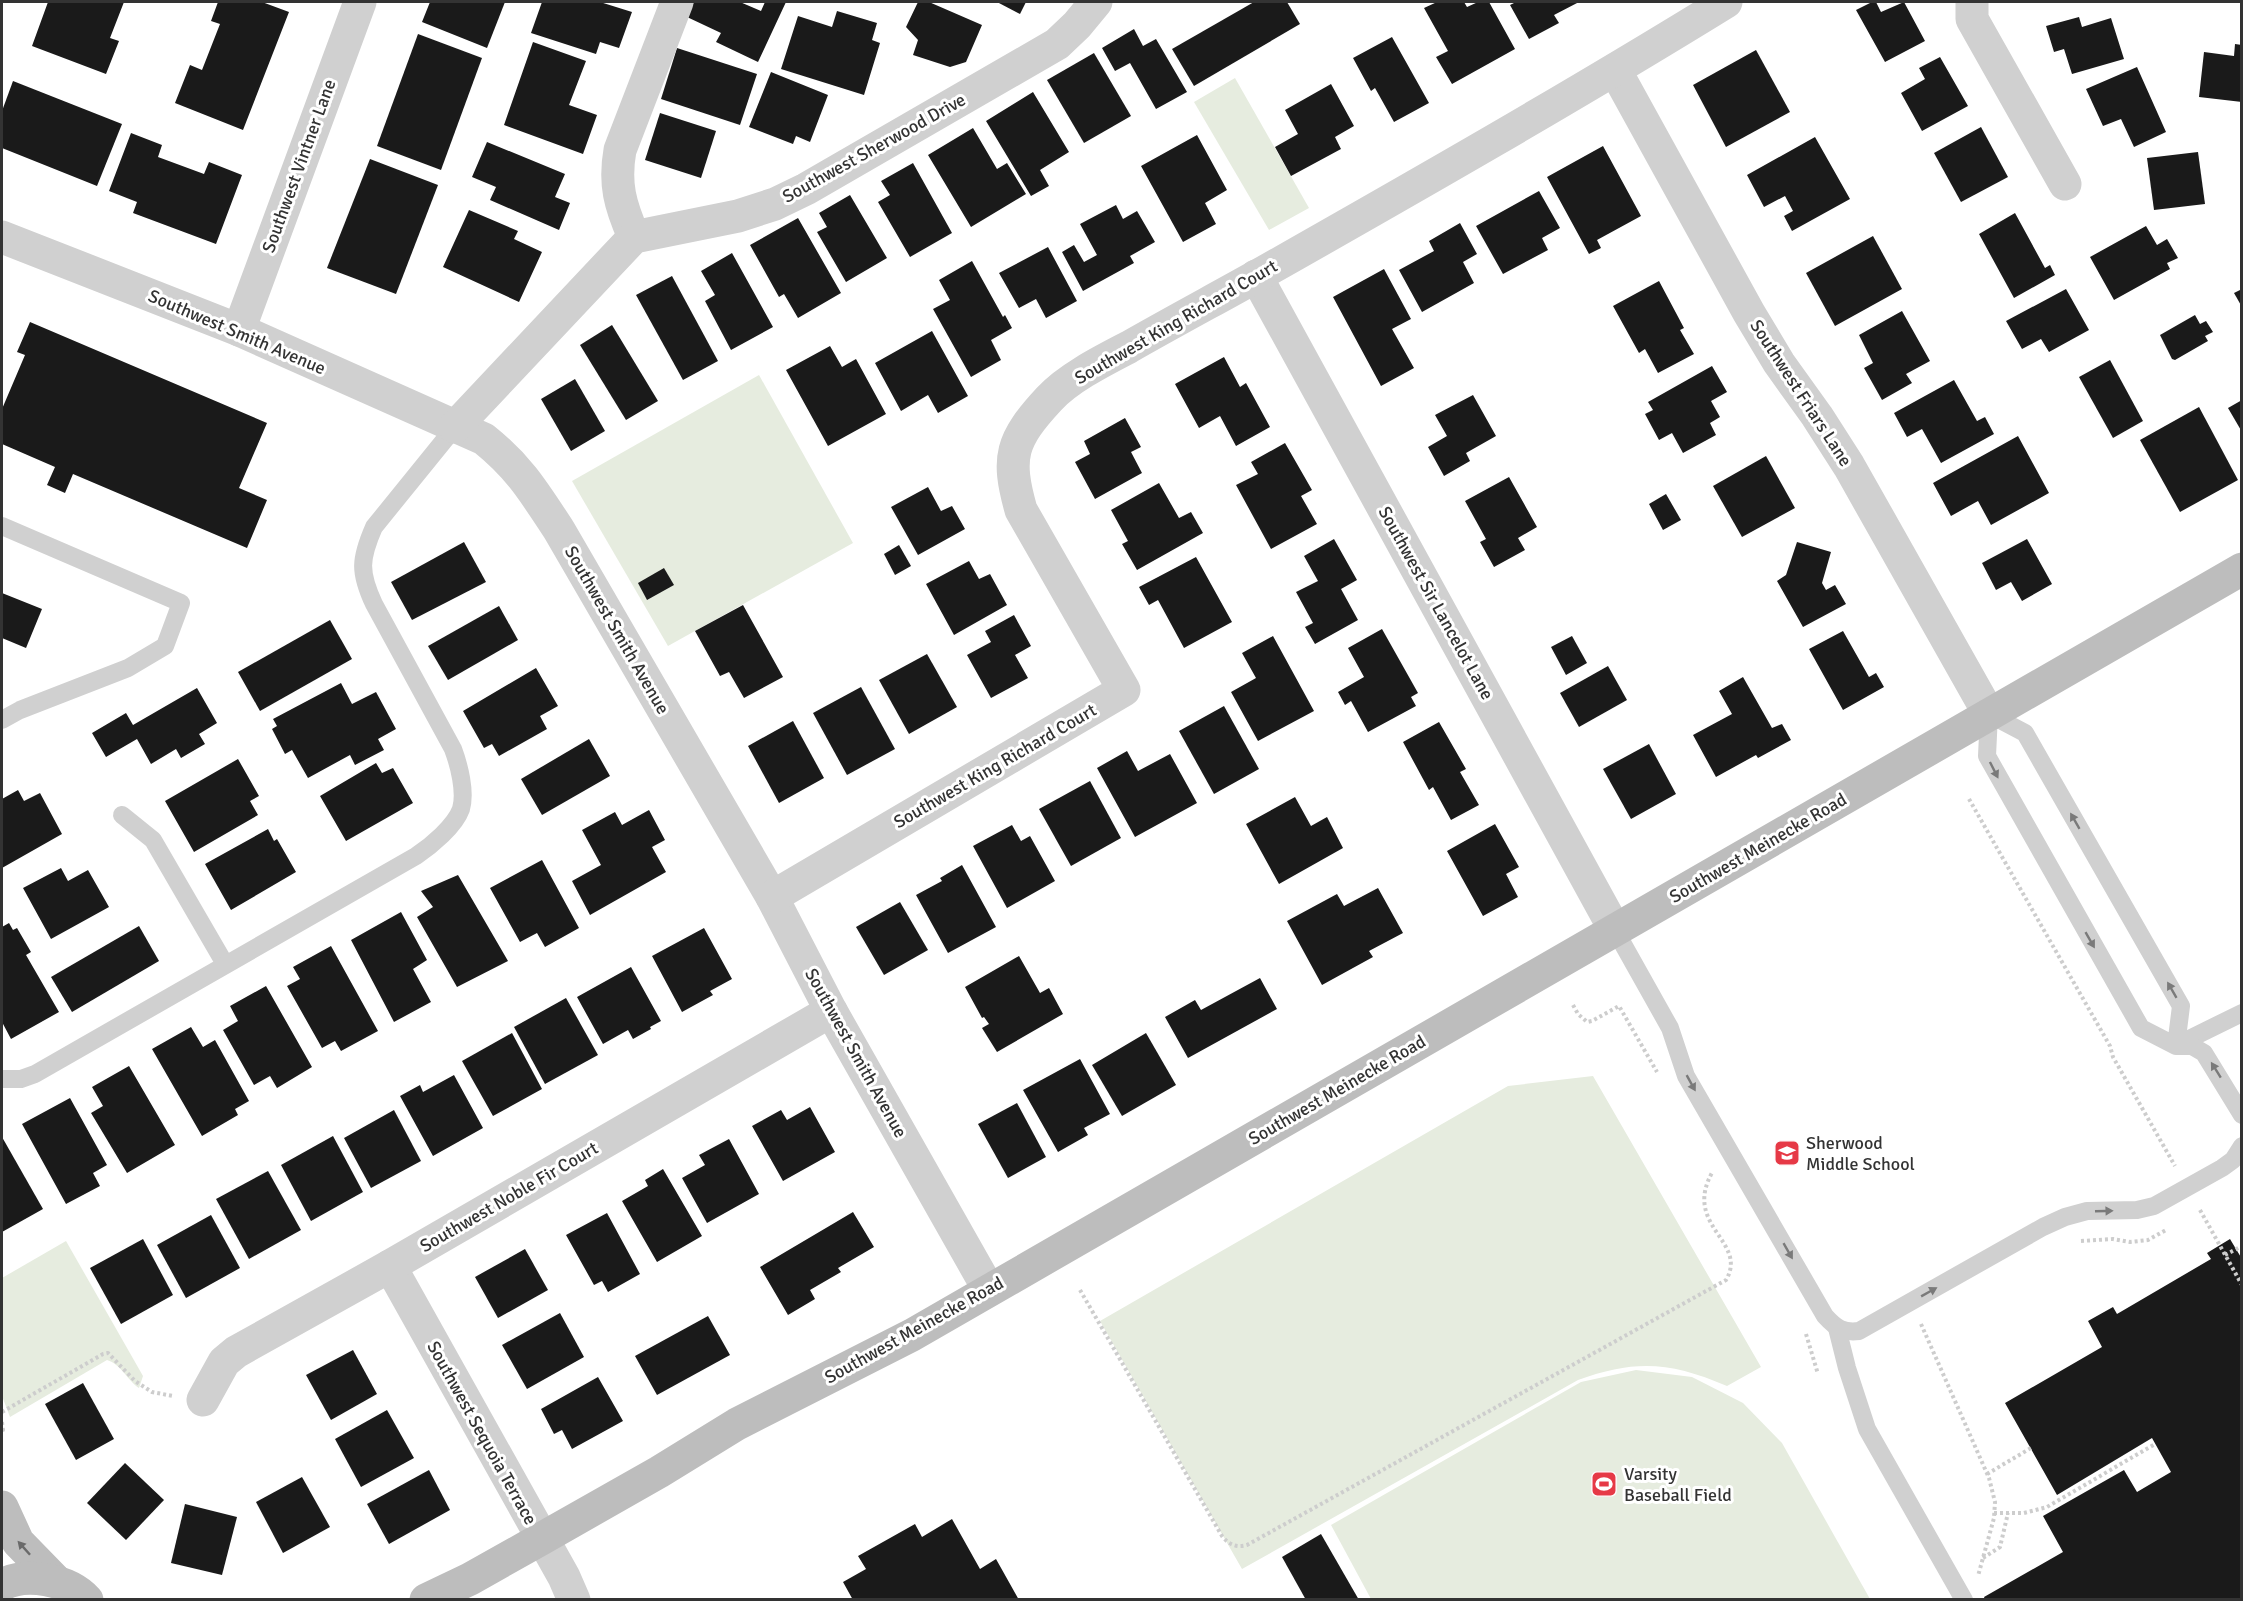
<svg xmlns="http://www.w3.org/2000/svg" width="2243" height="1601" viewBox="0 0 2243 1601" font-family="Signika,sans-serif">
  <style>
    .green { fill: #e6ecdf }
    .building { fill: #1a1a1a }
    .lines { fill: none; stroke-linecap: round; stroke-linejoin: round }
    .path { stroke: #cdcdcd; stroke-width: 4; stroke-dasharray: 3 3; stroke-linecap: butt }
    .service { stroke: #d0d0d0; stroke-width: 18 }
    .minor { stroke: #d0d0d0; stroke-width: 33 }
    .secondary { stroke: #bdbdbd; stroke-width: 33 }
    .oneway { fill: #7a7a7a }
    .oneway2 { fill: #6a6a6a }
    .labels { text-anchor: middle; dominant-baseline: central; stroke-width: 6; stroke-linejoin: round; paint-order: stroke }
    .street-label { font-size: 18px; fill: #333; stroke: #fff }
    .poi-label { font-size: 18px; fill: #333; stroke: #fff; text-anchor: start }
  </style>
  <rect width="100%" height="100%" fill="#fff"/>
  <g class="green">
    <path d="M1235 78 1309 208 1269 230 1194 102Z"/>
    <path d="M759 375 853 543 668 646 572 481Z"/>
    <path d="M1593 1076 1761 1367 1727 1386C1671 1362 1636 1359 1578 1380L1242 1569 1100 1321 1508 1086Z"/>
    <path d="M66 1241 143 1376 139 1388C127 1380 121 1364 107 1360L10 1417 2 1396V1278Z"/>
    <path d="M1636 1370 1692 1377 1743 1403 1782 1443 1870 1599H1371L1331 1525 1581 1382Z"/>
  </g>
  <g class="building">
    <path d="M48 2H124L110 38 119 41 106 74 32 46Z"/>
    <path d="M218 2H262L289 12 243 130 175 103 190 65 202 70 220 24 211 21Z"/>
    <path d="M430 2H505L487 48 422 22Z"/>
    <path d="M542 2H600L632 12 619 48 600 42 596 54 531 33Z"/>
    <path d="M694 2H740L761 11 765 2H786L758 62 716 42 721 33 687 17Z"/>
    <path d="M918 2H929L982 25 966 62 950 67 913 55 918 40 906 27Z"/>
    <path d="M997 2H1026L1020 14Z"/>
    <path d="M1254 2H1287L1300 24 1194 86 1172 49Z"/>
    <path d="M1437 2H1464L1467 7 1478 2H1489L1515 49 1452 84 1436 57 1448 51 1424 8Z"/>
    <path d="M1516 2H1579L1554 15 1559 23 1529 39 1510 5Z"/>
    <path d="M1872 2H1876L1881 12 1904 2 1925 41 1885 62 1856 10Z"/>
    <path d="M837 11 877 23 872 40 880 43 864 95 781 69 798 16 832 27Z"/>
    <path d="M2079 17 2082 27 2111 18 2124 59 2072 74 2064 49 2054 52 2046 26Z"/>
    <path d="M1134 29 1143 46 1156 39 1187 92 1156 109 1130 63 1115 71 1102 48Z"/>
    <path d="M418 34 482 58 441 170 377 146Z"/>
    <path d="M1392 37 1429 103 1394 122 1375 88 1371 91 1353 58Z"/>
    <path d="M533 42 586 61 569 105 597 115 583 154 504 125Z"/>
    <path d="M2235 44 2242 45V102L2199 97 2204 52 2234 56Z"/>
    <path d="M677 48 757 74 740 125 661 99Z"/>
    <path d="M1756 50 1790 112 1726 147 1693 85Z"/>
    <path d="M1094 53 1131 116 1084 143 1047 80Z"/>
    <path d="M1940 57 1968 106 1922 131 1901 93 1925 79 1919 68Z"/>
    <path d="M2137 67 2166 132 2134 147 2121 119 2103 126 2086 89Z"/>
    <path d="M771 72 828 95 810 142 796 136 793 144 749 127Z"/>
    <path d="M13 81 122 124 97 186 2 148V111Z"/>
    <path d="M1331 84 1354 126 1335 137 1341 149 1291 176 1275 147 1298 134 1285 110Z"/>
    <path d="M1033 92 1069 152 1040 170 1049 186 1031 196 986 121Z"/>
    <path d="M660 113 716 131 701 178 645 160Z"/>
    <path d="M1981 127 2008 177 1961 202 1934 153Z"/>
    <path d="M973 128 997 169 1007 163 1026 194 971 227 928 155Z"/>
    <path d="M131 133 162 145 158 157 204 174 209 162 242 175 216 244 133 213 137 202 109 191Z"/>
    <path d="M1197 135 1227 190 1205 203 1216 224 1183 242 1141 166Z"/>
    <path d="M1815 137 1850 199 1792 231 1784 216 1793 211 1785 196 1764 207 1747 175Z"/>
    <path d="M487 142 565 174 555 197 570 203 559 230 490 200 496 187 472 177Z"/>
    <path d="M1603 146 1641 216 1597 240 1601 248 1589 254 1547 177Z"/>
    <path d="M2198 152 2205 204 2154 210 2147 158Z"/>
    <path d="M370 159 438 185 396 294 327 268Z"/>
    <path d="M913 163 952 233 910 257 878 202 890 195 881 181Z"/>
    <path d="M1539 191 1560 228 1542 238 1548 250 1503 274 1476 226Z"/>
    <path d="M850 195 887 258 846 282 817 232 827 227 819 213Z"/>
    <path d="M1116 205 1123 219 1137 211 1155 242 1130 256 1134 263 1083 291 1062 252 1074 245 1084 262 1097 255 1080 224Z"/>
    <path d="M469 210 518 231 514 239 542 252 519 302 443 267Z"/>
    <path d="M2015 213 2045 268 2050 265 2055 275 2014 298 1979 234Z"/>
    <path d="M798 218 841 293 798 318 784 294 779 297 750 245Z"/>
    <path d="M1460 223 1477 254 1463 262 1474 283 1422 312 1399 270 1434 251 1429 241Z"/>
    <path d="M2146 226 2157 245 2167 239 2178 258 2167 263 2170 269 2114 300 2090 257Z"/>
    <path d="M1873 236 1902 289 1835 326 1806 273Z"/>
    <path d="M1048 247 1077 301 1046 318 1036 299 1019 308 999 273Z"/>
    <path d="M732 253 773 327 731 350 705 301 715 295 701 271Z"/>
    <path d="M972 261 1003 317 1005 315 1012 328 991 340 1001 360 971 377 933 309 950 300 939 280Z"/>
    <path d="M1384 269 1411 319 1392 329 1414 368 1381 386 1333 297Z"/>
    <path d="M672 276 718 361 683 380 636 295Z"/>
    <path d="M1659 281 1684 328 1680 330 1694 354 1658 373 1645 349 1639 353 1613 306Z"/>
    <path d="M2066 289 2089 330 2049 352 2041 339 2022 349 2006 321Z"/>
    <path d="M2242 289V307L2234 293Z"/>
    <path d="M1902 311 1930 361 1906 374 1912 383 1882 400 1864 368 1873 363 1859 335Z"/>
    <path d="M2195 315 2200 324 2206 321 2213 332 2205 336 2208 341 2175 360 2172 359 2160 335Z"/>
    <path d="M30 322 267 423 239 488 267 500 247 548 73 474 65 493 47 485 55 467 2 444V409L25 355 17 352Z"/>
    <path d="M612 325 658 401 626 420 580 345Z"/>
    <path d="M932 331 968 396 938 413 928 395 901 411 875 363Z"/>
    <path d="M830 346 842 367 856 359 886 414 828 446 786 370Z"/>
    <path d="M1224 357 1240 387 1246 383 1270 427 1236 446 1220 416 1199 428 1175 384Z"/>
    <path d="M2110 360 2143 421 2113 438 2079 377Z"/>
    <path d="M1712 366 1727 392 1711 401 1720 417 1710 423 1716 435 1683 453 1672 433 1659 440 1645 414 1653 410 1648 402Z"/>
    <path d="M575 379 605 431 571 451 541 399Z"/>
    <path d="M1954 380 1977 421 1985 417 1994 434 1941 463 1922 429 1907 437 1894 413Z"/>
    <path d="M1473 395 1496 436 1466 453 1470 461 1444 476 1428 447 1447 436 1435 415Z"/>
    <path d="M2242 400V432L2228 408Z"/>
    <path d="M2199 407 2238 480 2180 512 2140 440Z"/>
    <path d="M1125 418 1141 447 1131 452 1142 473 1095 499 1075 462 1090 454 1084 441Z"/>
    <path d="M2018 436 2049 493 1991 525 1978 501 1951 516 1933 483Z"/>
    <path d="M1285 443 1312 490 1301 496 1317 524 1271 549 1236 485 1258 474 1251 462Z"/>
    <path d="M1766 456 1795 508 1742 537 1713 486Z"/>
    <path d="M1509 477 1537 527 1518 538 1525 550 1494 567 1480 542 1486 539 1465 501Z"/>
    <path d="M1159 483 1179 518 1191 512 1203 533 1137 570 1122 544 1128 541 1111 510Z"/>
    <path d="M928 487 941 511 952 506 965 529 918 555 891 507Z"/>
    <path d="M1666 494 1681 520 1663 530 1649 504Z"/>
    <path d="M1334 539 1357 580 1341 589 1358 620 1315 644 1305 627 1313 623 1296 592 1318 581 1304 556Z"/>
    <path d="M2027 539 2052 584 2022 601 2011 582 1996 590 1982 563Z"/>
    <path d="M464 542 486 582 412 620 391 582Z"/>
    <path d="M1797 542 1831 552 1822 583 1826 590 1835 585 1846 604 1803 627 1777 581 1786 575Z"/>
    <path d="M899 545 911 566 895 575 884 554Z"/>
    <path d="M1196 557 1232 622 1184 648 1158 600 1149 605 1139 587Z"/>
    <path d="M969 561 979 579 990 574 1007 605 954 635 926 584Z"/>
    <path d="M664 568 674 585 647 600 638 583Z"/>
    <path d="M2 593 42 609 26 648 2 638Z"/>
    <path d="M743 605 783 677 744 698 729 672 720 676 695 631Z"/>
    <path d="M499 606 518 640 448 680 428 646Z"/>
    <path d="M1014 615 1031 646 1015 655 1028 678 991 698 967 655 991 642 985 631Z"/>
    <path d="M330 620 352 659 260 711 238 672Z"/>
    <path d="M1382 629 1418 693 1411 697 1416 706 1368 732 1351 701 1345 705 1338 692 1364 677 1348 648Z"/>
    <path d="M1843 631 1869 677 1876 673 1884 687 1843 710 1809 649Z"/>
    <path d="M1273 636 1314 711 1258 741 1231 692 1256 678 1242 653Z"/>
    <path d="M1572 636 1587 663 1566 675 1551 647Z"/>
    <path d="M927 654 957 707 909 734 879 680Z"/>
    <path d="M1608 666 1627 700 1579 727 1560 693Z"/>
    <path d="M536 668 558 706 540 716 547 729 499 756 492 744 484 748 463 711Z"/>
    <path d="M1743 677 1772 728 1782 724 1791 740 1758 758 1756 755 1716 777 1693 735 1732 714 1719 691Z"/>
    <path d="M341 683 352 704 376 692 396 729 378 739 384 750 355 765 350 755 308 778 292 750 285 754 272 729 277 726 273 719Z"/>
    <path d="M861 687 895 749 847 775 813 713Z"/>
    <path d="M197 688 217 723 199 734 205 744 181 758 176 749 151 764 137 739 106 757 92 733 126 713 133 725Z"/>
    <path d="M1224 706 1259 769 1214 794 1179 731Z"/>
    <path d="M793 721 824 778 779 803 748 746Z"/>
    <path d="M1439 722 1466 769 1460 772 1479 805 1451 820 1433 787 1429 790 1403 742Z"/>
    <path d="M589 739 610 776 542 815 521 779Z"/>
    <path d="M1649 744 1676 794 1631 819 1603 769Z"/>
    <path d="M1127 751 1138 771 1170 754 1197 803 1135 837 1097 768Z"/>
    <path d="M238 759 259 796 250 801 258 815 194 852 165 801Z"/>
    <path d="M376 763 382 773 393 768 413 803 346 841 320 796Z"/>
    <path d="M1090 781 1121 838 1071 866 1039 809Z"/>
    <path d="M18 790 24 801 40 793 62 834 2 868V799Z"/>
    <path d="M1295 797 1311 826 1327 817 1343 848 1279 884 1246 824Z"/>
    <path d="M649 810 665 840 652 847 666 872 590 915 572 881 601 865 582 830 615 812 622 825Z"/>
    <path d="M1495 824 1519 867 1506 874 1518 897 1483 916 1447 851Z"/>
    <path d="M1012 825 1021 841 1030 836 1055 881 1007 908 973 846Z"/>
    <path d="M268 829 274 841 277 839 296 872 231 910 205 864Z"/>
    <path d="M542 860 579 928 545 947 537 933 520 942 490 888Z"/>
    <path d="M962 865 996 927 948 953 916 895 942 881 940 878Z"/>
    <path d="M61 868 68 881 88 870 109 907 51 939 23 888Z"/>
    <path d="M458 875 508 961 457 987 417 917 433 907 421 891Z"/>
    <path d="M1378 888 1403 933 1369 951 1373 957 1322 985 1287 921 1337 894 1344 906Z"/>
    <path d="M900 902 928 950 884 975 856 927Z"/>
    <path d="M401 912 427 960 413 969 431 1002 394 1022 351 940Z"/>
    <path d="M9 923 13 930 17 928 31 952 26 955 59 1012 11 1039 2 1022V927Z"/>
    <path d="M139 926 159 961 72 1012 51 977Z"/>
    <path d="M704 928 732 979 710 991 713 995 682 1012 652 956Z"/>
    <path d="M331 946 378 1031 341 1051 335 1041 322 1048 287 986 300 979 293 967Z"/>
    <path d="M1019 956 1040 993 1049 988 1063 1014 997 1052 982 1028 989 1024 984 1017 982 1018 965 987Z"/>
    <path d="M631 967 661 1021 650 1027 651 1029 633 1039 628 1030 603 1044 577 997Z"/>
    <path d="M1260 978 1277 1009 1188 1058 1165 1017 1195 1000 1201 1010Z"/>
    <path d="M266 986 312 1067 277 1088 270 1076 254 1085 223 1030 238 1021 230 1006Z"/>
    <path d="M566 998 598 1055 545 1084 514 1027Z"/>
    <path d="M191 1027 203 1047 215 1040 249 1101 235 1109 238 1115 202 1136 152 1049Z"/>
    <path d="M512 1033 542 1089 493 1116 462 1061Z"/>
    <path d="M1146 1033 1176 1085 1122 1116 1092 1065Z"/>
    <path d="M1080 1059 1110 1114 1084 1128 1088 1135 1058 1152 1023 1090Z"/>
    <path d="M129 1066 175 1145 127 1173 91 1113 103 1106 92 1087Z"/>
    <path d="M454 1075 483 1128 433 1156 400 1096 420 1085 423 1092Z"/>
    <path d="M70 1098 107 1165 93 1173 100 1186 66 1204 22 1124Z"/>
    <path d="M1017 1103 1046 1157 1008 1178 978 1124Z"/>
    <path d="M810 1107 835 1152 783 1181 752 1126 781 1110 787 1120Z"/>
    <path d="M394 1110 421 1161 371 1188 344 1138Z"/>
    <path d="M333 1136 363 1192 311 1221 281 1165Z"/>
    <path d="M2 1137 43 1209 2 1232Z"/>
    <path d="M729 1139 759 1194 707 1223 682 1178 705 1165 699 1155Z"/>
    <path d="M663 1169 702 1236 657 1262 622 1201 648 1186 645 1180Z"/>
    <path d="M268 1171 301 1230 249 1259 216 1199Z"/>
    <path d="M853 1212 874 1247 838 1268 841 1272 810 1290 815 1299 788 1315 760 1267Z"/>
    <path d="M607 1213 640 1274 608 1292 602 1281 594 1285 566 1235Z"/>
    <path d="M211 1215 240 1268 186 1298 157 1245Z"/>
    <path d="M143 1239 173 1295 121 1324 90 1268Z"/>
    <path d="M2230 1239 2242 1259V1600H1985L1984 1597 2063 1552 2043 1516 2124 1470 2137 1492 2171 1472 2152 1438 2057 1495 2005 1403 2102 1347 2088 1321 2113 1307 2117 1314 2211 1259 2207 1253Z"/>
    <path d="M525 1249 548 1290 498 1318 475 1277Z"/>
    <path d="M560 1313 584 1357 527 1389 502 1345Z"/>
    <path d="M708 1316 730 1355 657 1395 635 1356Z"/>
    <path d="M353 1350 377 1394 331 1420 306 1375Z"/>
    <path d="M598 1377 623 1421 572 1449 562 1430 554 1434 541 1409Z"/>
    <path d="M83 1383 114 1439 76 1460 45 1404Z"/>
    <path d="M387 1410 414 1458 361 1487 335 1439Z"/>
    <path d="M125 1463 164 1500 126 1540 87 1503Z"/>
    <path d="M429 1470 450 1510 389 1544 367 1504Z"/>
    <path d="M302 1477 330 1527 283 1553 256 1502Z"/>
    <path d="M185 1504 237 1517 222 1575 171 1563Z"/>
    <path d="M952 1519 980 1569 996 1559 1019 1600H853L843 1582 866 1569 858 1556 915 1524 922 1537Z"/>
    <path d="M1321 1534 1359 1600H1306L1282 1557Z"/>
  </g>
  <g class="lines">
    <g class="path">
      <path d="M1969 799 2110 1046 2113 1057 2175 1166"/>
      <path d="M1573 1005 1578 1014 1587 1022 1592 1021 1619 1006 1657 1072"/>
      <path d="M2200 1210 2242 1285"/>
      <path d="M2081 1241 2113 1239 2130 1242 2148 1240 2166 1230"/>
      <path d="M2225 1255 2242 1246"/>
      <path d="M1080 1290 1222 1536C1229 1545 1237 1548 1247 1545L1726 1280C1749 1241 1681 1226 1713 1171"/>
      <path d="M1921 1324 1989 1478 1995 1502 1994 1518 1978 1576"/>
      <path d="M1806 1334 1818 1374"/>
      <path d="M2 1412 103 1354 108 1353 135 1381 152 1392 173 1396"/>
      <path d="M2 1422 3 1430 2 1431"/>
      <path d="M1987 1474 2031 1448"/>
      <path d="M1994 1513H2024L2047 1507 2155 1444"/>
      <path d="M1983 1558 2000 1547 2008 1513"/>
    </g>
    <g class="service">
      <path d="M2 526 181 603 165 646 128 668 20 710 2 720"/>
      <path d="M122 815 153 840 225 964"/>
      <path d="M1615 930 1670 1028 1686 1076 1825 1316C1836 1328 1843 1333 1859 1331L2043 1227 2065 1217 2087 1211 2137 1210 2154 1206 2222 1168 2233 1160 2242 1146"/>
      <path d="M2177 1045 2242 1013"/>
      <path d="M2176 1046 2181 1006 2025 733 1989 714 1987 756 2141 1028 2176 1046H2192L2204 1053 2242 1115"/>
      <path d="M2 1079H21L35 1074 416 856C431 846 455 826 461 809 466 792 459 765 453 749L374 604C359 572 360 559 374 527L455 427"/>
      <path d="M1837 1328 1847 1368 1867 1429 1964 1600"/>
    </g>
    <g class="minor">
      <path d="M1972 2V19L2065 184"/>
      <path d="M1615 70 1749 313 1779 363 1817 416 1849 466 1989 714"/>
      <path d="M2 237 239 330 484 439C520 468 534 492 559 530L772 897 831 1011 989 1290"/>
      <path d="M634 237C620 205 614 184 620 150L677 2"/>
      <path d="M1256 276 1615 930"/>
      <path d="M239 330 360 2"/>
      <path d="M455 427 634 237 738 216 775 204 806 189 1057 44 1077 25 1096 2"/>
      <path d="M772 897 1124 690 1021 510C1006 457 1011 440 1049 399 1068 378 1104 360 1129 347 1171 323 1214 300 1257 276 1414 187 1572 97 1726 2"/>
      <path d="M390 1266 564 1577 574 1600"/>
      <path d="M203 1400 224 1362 236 1352 390 1266 831 1011"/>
    </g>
    <g class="secondary">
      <path d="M2 1507 18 1542 57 1582"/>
      <path d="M2 1585C25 1572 68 1579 87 1600"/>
      <path d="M426 1600 470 1579 541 1539 659 1472 737 1424 912 1335 2242 569"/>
    </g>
  </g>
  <defs><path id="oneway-solid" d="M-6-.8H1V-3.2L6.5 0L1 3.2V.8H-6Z" transform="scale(1.5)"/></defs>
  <g class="oneway">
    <use href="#oneway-solid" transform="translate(1994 770) rotate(63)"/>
    <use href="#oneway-solid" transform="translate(2075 821) rotate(-120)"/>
    <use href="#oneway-solid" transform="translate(2090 940) rotate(60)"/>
    <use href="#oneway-solid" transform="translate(2172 990) rotate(-120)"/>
    <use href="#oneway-solid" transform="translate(2216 1070) rotate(-122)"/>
    <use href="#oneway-solid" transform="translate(1691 1083) rotate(61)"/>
    <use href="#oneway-solid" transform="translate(2104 1211) rotate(-2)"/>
    <use href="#oneway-solid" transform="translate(1788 1251) rotate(60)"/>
    <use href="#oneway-solid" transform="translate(1929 1292) rotate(-29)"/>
  </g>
  <use class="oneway2" href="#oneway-solid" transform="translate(24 1548) rotate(-132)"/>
  <defs>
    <g id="school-square" transform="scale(1.35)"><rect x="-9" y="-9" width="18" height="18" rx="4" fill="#e63946" stroke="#fff"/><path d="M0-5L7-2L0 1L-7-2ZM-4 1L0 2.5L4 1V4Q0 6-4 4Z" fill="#fff"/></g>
    <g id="stadium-square" transform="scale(1.35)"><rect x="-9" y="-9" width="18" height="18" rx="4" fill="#e63946" stroke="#fff"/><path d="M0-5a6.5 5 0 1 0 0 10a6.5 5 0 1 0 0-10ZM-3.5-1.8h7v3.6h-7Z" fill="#fff"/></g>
  </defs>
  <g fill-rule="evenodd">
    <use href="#school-square" x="1787" y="1153"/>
    <use href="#stadium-square" x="1604" y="1484"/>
  </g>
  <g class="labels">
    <g class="street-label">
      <text transform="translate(874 148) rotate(-29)">Southwest Sherwood Drive</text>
      <text transform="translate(299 166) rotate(-70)">Southwest Vintner Lane</text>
      <text transform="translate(1176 322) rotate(-30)">Southwest King Richard Court</text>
      <text transform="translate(237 332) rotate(23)">Southwest Smith Avenue</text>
      <text transform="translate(1801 393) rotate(57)">Southwest Friars Lane</text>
      <text transform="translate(1436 603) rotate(61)">Southwest Sir Lancelot Lane</text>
      <text transform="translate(617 630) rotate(60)">Southwest Smith Avenue</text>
      <text transform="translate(995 766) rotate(-30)">Southwest King Richard Court</text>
      <text transform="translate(1758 848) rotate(-30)">Southwest Meinecke Road</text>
      <text transform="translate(856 1053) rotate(61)">Southwest Smith Avenue</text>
      <text transform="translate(1337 1090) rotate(-30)">Southwest Meinecke Road</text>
      <text transform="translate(509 1197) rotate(-30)">Southwest Noble Fir Court</text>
      <text transform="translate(914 1330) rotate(-29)">Southwest Meinecke Road</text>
      <text transform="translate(482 1433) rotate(61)">Southwest Sequoia Terrace</text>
    </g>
    <g class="poi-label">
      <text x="1806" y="1143">Sherwood<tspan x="1806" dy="21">Middle School</tspan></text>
      <text x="1624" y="1474">Varsity<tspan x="1624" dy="21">Baseball Field</tspan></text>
    </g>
  </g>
  <rect width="2243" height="1601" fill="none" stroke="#333333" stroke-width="6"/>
</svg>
